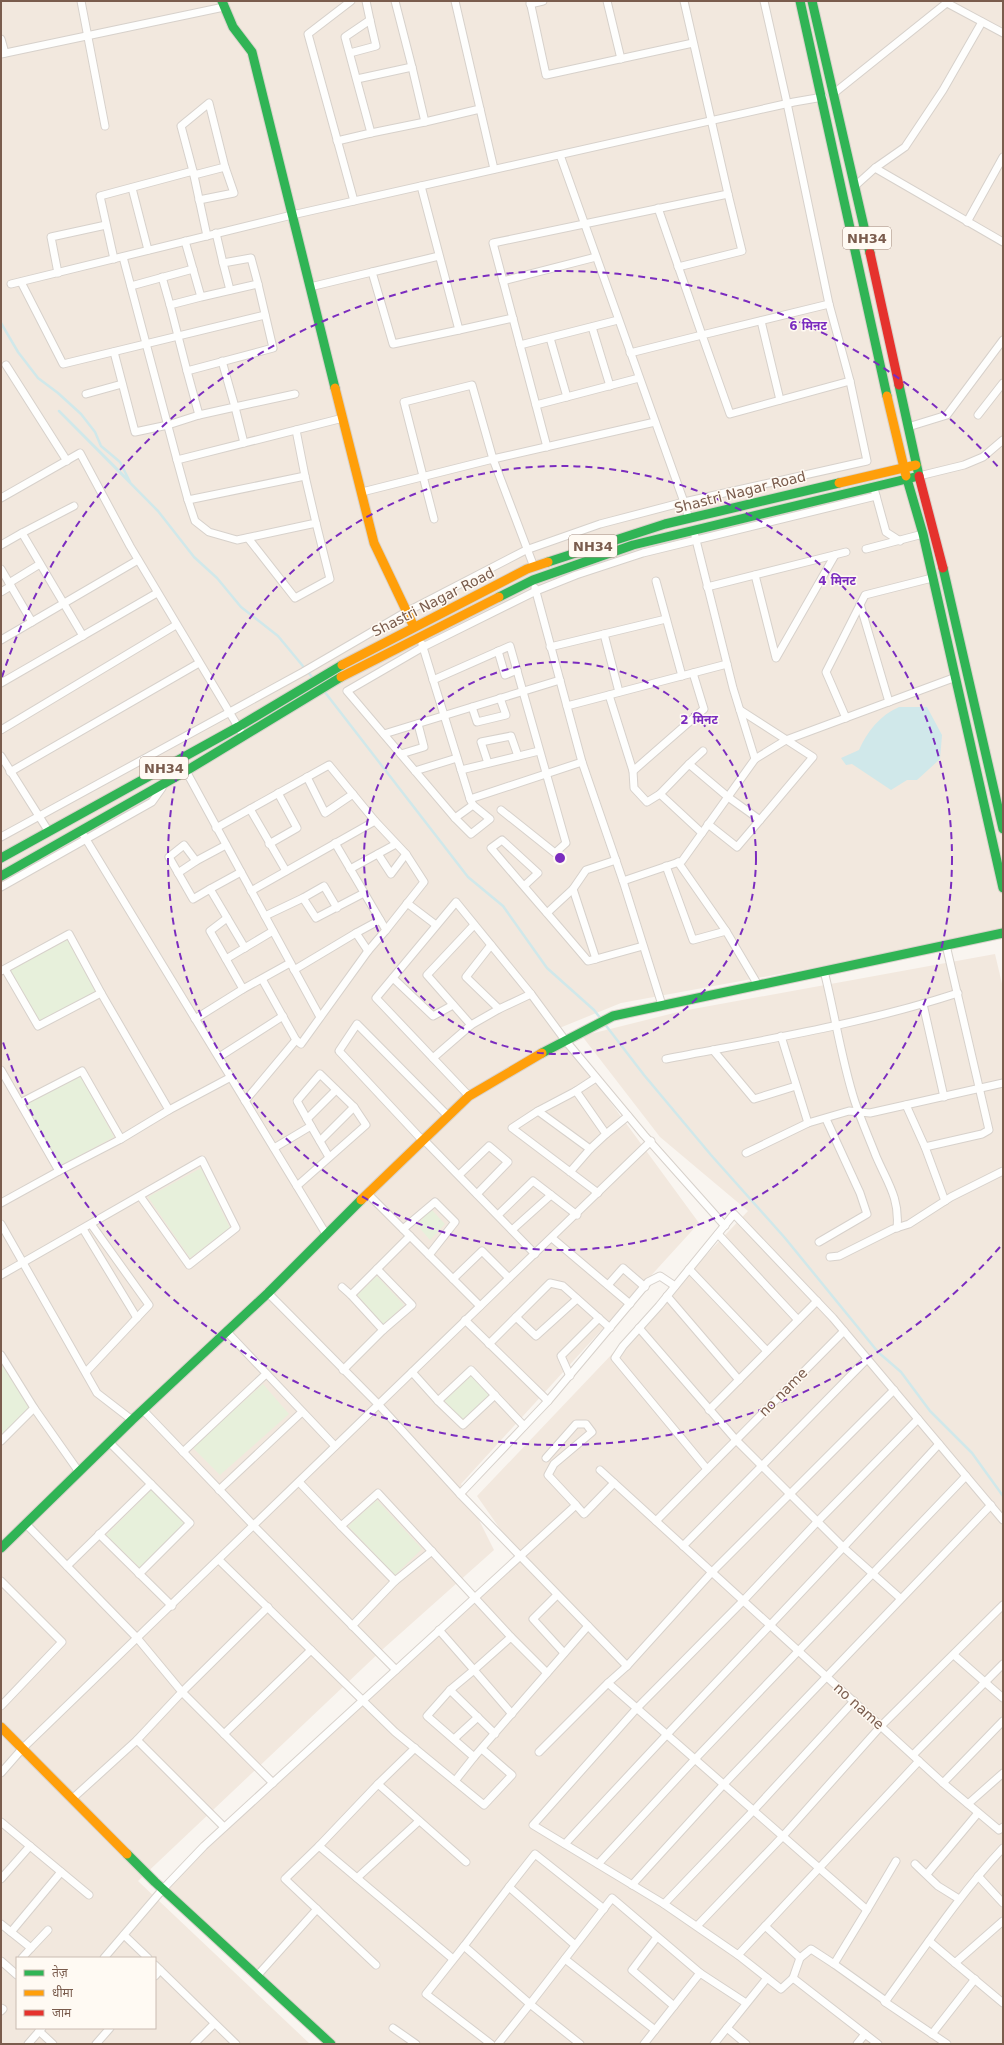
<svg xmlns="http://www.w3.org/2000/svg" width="1004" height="2045" viewBox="0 0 1004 2045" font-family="'DejaVu Sans','Noto Sans Devanagari',sans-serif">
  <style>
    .residential { fill: #f2e8de; fill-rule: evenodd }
    .green { fill: #e7f0db }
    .water { fill: #d0e8ea }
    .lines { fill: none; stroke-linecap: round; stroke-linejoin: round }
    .stream { stroke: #d0e8ea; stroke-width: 2.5 }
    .street-casing { stroke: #d7d1cb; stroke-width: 9 }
    .fast-casing { stroke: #d9d2cb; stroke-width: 11 }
    .slow-casing { stroke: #d9d2cb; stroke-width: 11 }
    .jam-casing { stroke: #d9d2cb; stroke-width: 11 }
    .street { stroke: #fefefd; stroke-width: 7 }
    .fast { stroke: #30b455; stroke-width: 9 }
    .slow { stroke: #ff9f0a; stroke-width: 9 }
    .jam { stroke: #e5322d; stroke-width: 9 }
    .ring { fill: none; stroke: #7b2cbf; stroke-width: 2; stroke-dasharray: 7 5 }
    .labels { text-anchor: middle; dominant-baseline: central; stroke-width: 3; stroke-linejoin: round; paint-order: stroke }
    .shield { fill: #fffaf3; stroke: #a28b7f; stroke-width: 1 }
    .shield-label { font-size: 13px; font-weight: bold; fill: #7a5c4d }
    .street-label { font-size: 14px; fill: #7a5c4d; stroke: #fffaf3 }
    .centre { fill: #7b2cbf; stroke: #fffaf3; stroke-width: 2 }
    .ring-label { font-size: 12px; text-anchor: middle; font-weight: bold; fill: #7b2cbf; stroke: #fffaf3; stroke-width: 3; stroke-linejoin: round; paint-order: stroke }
  </style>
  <rect width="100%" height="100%" fill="#f9f5f0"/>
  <g class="residential">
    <path d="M1 1H1003V933L621 1003 557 1029 699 1223 461 1484 494 1550 383 1649 138 1881 310 2044H1ZM17 1958H155V2028H17Z"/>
    <path d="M995 954 1003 988V2044H330L163 1889 519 1556 477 1496 748 1211 660 1137 582 1036 682 1011Z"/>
  </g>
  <g class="green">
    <path d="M68 938 96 992 39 1021 10 970Z"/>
    <path d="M81 1076 114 1137 60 1166 25 1104Z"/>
    <path d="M201 1168 230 1228 190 1258 148 1197Z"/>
    <path d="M431 1209 445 1224 430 1240 417 1225Z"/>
    <path d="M377 1276 404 1305 383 1325 357 1295Z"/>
    <path d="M1 1361 30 1408 1 1436Z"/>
    <path d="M472 1375 490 1396 463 1420 444 1401Z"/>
    <path d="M263 1384 289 1414 220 1475 192 1447Z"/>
    <path d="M152 1489 186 1523 140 1568 106 1535Z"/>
    <path d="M377 1500 422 1549 395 1575 348 1526Z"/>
  </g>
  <path class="water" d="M899 707H927L942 735 940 759 917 780H907L891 790 852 764 846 765 841 758 859 750C867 732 880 715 899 707Z"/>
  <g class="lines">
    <g class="stream">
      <path d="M1 323 18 352 38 378 58 393 81 414 95 432 101 446 120 462 130 482 59 411 158 511 194 557 217 578 241 607 278 636 312 677"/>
      <path d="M324 691 468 877 503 906 547 968 594 1010 601 1019"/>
      <path d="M604 1023 644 1075 711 1155 785 1238 878 1352 901 1372 930 1411 972 1453 1003 1496"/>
    </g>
    <g class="street-casing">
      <g id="street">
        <path d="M81 1 105 126"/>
        <path d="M351 1 308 34 354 201"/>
        <path d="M366 1 370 20"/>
        <path d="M395 1 412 67"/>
        <path d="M455 1 494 169"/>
        <path d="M530 1 546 75 693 43"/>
        <path d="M607 1 621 59"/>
        <path d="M947 3 1003 33"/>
        <path d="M530 4 543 1"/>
        <path d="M1 39 5 53"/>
        <path d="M1 54 224 7"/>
        <path d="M357 79 412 67 425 122 371 133"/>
        <path d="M833 94 949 1"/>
        <path d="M425 122 480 109"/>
        <path d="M337 141 371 133 345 37 370 20 376 46 350 53"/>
        <path d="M875 168 1003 242"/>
        <path d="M193 171 181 126 209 103 225 167 194 175"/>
        <path d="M421 186 459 330 513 318"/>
        <path d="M855 186 875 168 905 147 943 90 982 22"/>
        <path d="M132 188 148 250"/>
        <path d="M199 200 234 193 225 167"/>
        <path d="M967 222 1003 157"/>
        <path d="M216 233 223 263"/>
        <path d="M185 241 193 269"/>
        <path d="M439 256 372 272 393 344 459 330"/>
        <path d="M123 257 177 460 343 418"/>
        <path d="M114 259 100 196 193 171 207 236"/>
        <path d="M678 267 742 251 728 194"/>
        <path d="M58 273 51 237 106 225"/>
        <path d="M162 277 170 305"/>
        <path d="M503 281 596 257"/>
        <path d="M21 282 63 364 265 315"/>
        <path d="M11 284 292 215 794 102 823 97"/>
        <path d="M131 286 193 269 201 297 170 305 187 371 273 348 258 284 201 297"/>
        <path d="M310 287 372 272"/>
        <path d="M230 290 223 263 251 258 258 284"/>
        <path d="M829 304 702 335 730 414 850 381"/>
        <path d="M761 321 780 400"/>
        <path d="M592 327 610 386"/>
        <path d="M550 338 567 397"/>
        <path d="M520 345 618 320"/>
        <path d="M114 352 135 432 168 425 199 415"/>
        <path d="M630 353 702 335 658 208"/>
        <path d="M6 365 67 461"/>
        <path d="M187 371 199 415 235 407 222 361"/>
        <path d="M86 394 122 384"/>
        <path d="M536 405 639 378"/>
        <path d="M978 415 1003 383"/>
        <path d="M908 427 947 415 1003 340"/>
        <path d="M244 443 235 407 295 394"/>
        <path d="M547 447 493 243 728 194 684 1"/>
        <path d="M177 460 188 500 305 476 296 430"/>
        <path d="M919 476 964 465 983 457 1003 440"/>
        <path d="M362 492 493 459 534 567"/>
        <path d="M875 492 886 532 900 541"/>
        <path d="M1 498 80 453 130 546 240 730"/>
        <path d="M188 500 195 521 209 532 237 540 316 523 305 476"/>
        <path d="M434 519 404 402 472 385 493 459 655 422"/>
        <path d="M689 519 684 502 867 461 850 381 829 304 787 103 764 1"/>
        <path d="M22 533 74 506"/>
        <path d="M248 538 295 598 330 579 316 523"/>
        <path d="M1 545 22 533 83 636"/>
        <path d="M866 549 923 534"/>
        <path d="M1 569 32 622"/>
        <path d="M755 575 776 658 835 555"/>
        <path d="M656 581 682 676"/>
        <path d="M9 583 40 564"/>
        <path d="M707 587 846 552"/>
        <path d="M535 588 582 762 623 881 662 1005"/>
        <path d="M1 592 11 586"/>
        <path d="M860 604 889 702"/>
        <path d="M604 634 619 692"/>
        <path d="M1 640 138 560"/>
        <path d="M422 644 470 799 582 762"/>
        <path d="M550 647 666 619"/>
        <path d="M498 651 505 675 517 670"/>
        <path d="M433 680 510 646 566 843 555 853 501 810"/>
        <path d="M1 683 157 593"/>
        <path d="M609 695 633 771 704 709 693 673"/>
        <path d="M567 706 727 664"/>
        <path d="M472 707 477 722 506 715 500 698"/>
        <path d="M740 710 813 757 760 820"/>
        <path d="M846 718 826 672 865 595 932 578"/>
        <path d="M1 730 176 625"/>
        <path d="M384 734 560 680"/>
        <path d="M401 754 424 747 418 724"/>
        <path d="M1 756 49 832"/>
        <path d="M755 759 786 740 956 677"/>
        <path d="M488 763 481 742 511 736 518 756"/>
        <path d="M689 764 703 751"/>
        <path d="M461 770 539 751"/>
        <path d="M186 771 320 1017"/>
        <path d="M415 771 457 758"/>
        <path d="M633 771 634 788 647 802 660 794"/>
        <path d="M10 772 199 663"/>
        <path d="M307 777 325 813 353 794"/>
        <path d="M470 799 473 805 455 818 347 691 423 647 536 591 576 575 643 553 876 496"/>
        <path d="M250 809 286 871"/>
        <path d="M455 818 471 834 490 819 473 805"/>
        <path d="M216 828 329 765 375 821"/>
        <path d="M81 831 326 1234"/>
        <path d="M702 833 660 794 689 764 728 797 760 820 737 847 708 824"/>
        <path d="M1 837 303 672 406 612 526 550 600 524 684 502 560 155"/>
        <path d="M269 844 297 828 278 793"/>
        <path d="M226 845 196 861 184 845 169 857 193 899 210 889 245 948"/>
        <path d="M378 854 391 874 406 854"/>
        <path d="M616 860 586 870 573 889 596 959 643 946"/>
        <path d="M666 866 693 940 726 931 678 862"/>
        <path d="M350 869 396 844"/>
        <path d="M178 873 196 861"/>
        <path d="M623 881 682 861 755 759 733 688 695 536"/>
        <path d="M524 886 538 873 502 840 491 848C523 886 556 923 588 961L596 959"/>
        <path d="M1 887 152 802 162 788"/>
        <path d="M210 889 241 872"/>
        <path d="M251 891 375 821 406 854 424 882 386 930"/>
        <path d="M407 903 436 925"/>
        <path d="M337 908 324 886 303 898 316 918 364 893"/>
        <path d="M547 913 573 889"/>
        <path d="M265 916 303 898"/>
        <path d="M227 918 210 931 243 989 290 963"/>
        <path d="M726 931 758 985"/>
        <path d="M356 933 380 920"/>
        <path d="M491 945 466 977 499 1009 531 994"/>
        <path d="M226 959 273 931"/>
        <path d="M294 970 356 933 368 951"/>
        <path d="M1 971 69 934 101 993 38 1026 5 969"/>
        <path d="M824 971C835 1014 841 1059 855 1102 861 1120 869 1138 876 1156 887 1182 900 1198 897 1228"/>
        <path d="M393 978 433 1016 453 1005"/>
        <path d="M262 979 296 1040 301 1044 368 951 386 930 335 843"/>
        <path d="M101 993 169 1110 121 1139"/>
        <path d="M923 1004 944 1097"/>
        <path d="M195 1019 243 989"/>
        <path d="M471 1025 427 975 474 925"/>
        <path d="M781 1036 808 1123"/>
        <path d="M713 1050 754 1099 796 1086"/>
        <path d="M219 1057 283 1016"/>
        <path d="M433 1058 471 1025 499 1009"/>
        <path d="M666 1059C763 1040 863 1024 958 993"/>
        <path d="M1 1070 59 1171 121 1139 82 1071 20 1103"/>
        <path d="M576 1091 596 1078"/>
        <path d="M469 1096 376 998 456 902 531 994 565 1040 644 1135 725 1226"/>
        <path d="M245 1101 296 1040"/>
        <path d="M906 1105 925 1147 945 1201"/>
        <path d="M169 1110 231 1077"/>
        <path d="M538 1111 576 1091 606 1134 590 1149"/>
        <path d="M307 1119 336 1090"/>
        <path d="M311 1126 329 1157"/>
        <path d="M606 1134 628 1116"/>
        <path d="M424 1140 535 1254"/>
        <path d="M320 1141 354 1107"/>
        <path d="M423 1141 339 1051 357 1024 448 1116"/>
        <path d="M925 1147 982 1134 989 1130 946 945"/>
        <path d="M274 1148 311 1126 297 1101 320 1074 354 1107 366 1125 297 1186"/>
        <path d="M746 1153 808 1123 849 1111 870 1113 1003 1083"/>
        <path d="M570 1172 590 1149 538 1111 512 1128 598 1193"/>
        <path d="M459 1175 489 1146 508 1162 477 1194"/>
        <path d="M368 1194 480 1306"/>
        <path d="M1 1203 59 1171"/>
        <path d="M498 1215 533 1181 577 1215"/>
        <path d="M1 1224 97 1393 132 1420"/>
        <path d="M83 1229 137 1318"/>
        <path d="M403 1229 435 1202 455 1222 429 1255"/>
        <path d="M512 1230 551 1195"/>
        <path d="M718 1234 798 1320"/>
        <path d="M552 1238 630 1304"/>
        <path d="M819 1242 867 1214 860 1193 826 1119"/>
        <path d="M830 1257 839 1256 893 1229 909 1224 951 1197 1003 1171"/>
        <path d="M689 1269 767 1351"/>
        <path d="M1 1275 202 1160 236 1228 189 1265 140 1196"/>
        <path d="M453 1279 482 1251 509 1278"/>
        <path d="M608 1285 623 1268 645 1287"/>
        <path d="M342 1287 351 1295 410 1236"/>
        <path d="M268 1293 378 1404 460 1494 627 1666 712 1572 894 1390"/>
        <path d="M351 1295 383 1330 412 1305 377 1269"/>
        <path d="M667 1296 739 1380"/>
        <path d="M516 1317 536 1336 577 1299"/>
        <path d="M465 1320 548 1401"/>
        <path d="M639 1328 736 1440 844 1548 900 1598"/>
        <path d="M227 1332 335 1446"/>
        <path d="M489 1344 550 1283 563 1286 610 1328"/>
        <path d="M1 1355 34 1408 1 1441"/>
        <path d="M343 1370 383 1330"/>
        <path d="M86 1372 149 1305 91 1224"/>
        <path d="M412 1372 438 1401 471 1370 524 1426"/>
        <path d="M570 1376 561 1356 599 1318"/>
        <path d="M438 1401 463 1425 495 1395"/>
        <path d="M34 1408 79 1472"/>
        <path d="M143 1410 254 1526 396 1670"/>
        <path d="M709 1410 817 1301"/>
        <path d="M183 1452 266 1374"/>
        <path d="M707 1469 615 1358 623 1346 659 1306 734 1214 833 1318 1003 1520"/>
        <path d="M600 1470 943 1783 1003 1721"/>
        <path d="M299 1482 341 1526 378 1493 511 1637"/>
        <path d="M219 1490 302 1412"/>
        <path d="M460 1494 548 1401 648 1282 660 1276 675 1286"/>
        <path d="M576 1505 584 1514 614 1483"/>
        <path d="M656 1521 844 1331"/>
        <path d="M26 1524 138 1639 182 1692 137 1740"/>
        <path d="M341 1526 395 1581 432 1551"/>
        <path d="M99 1534 172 1606"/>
        <path d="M683 1546 867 1359"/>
        <path d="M219 1560 395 1732 484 1805 512 1775 482 1749"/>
        <path d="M67 1566 151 1484 109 1442"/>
        <path d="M139 1574 190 1523 151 1484"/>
        <path d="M1 1581 62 1642 1 1706"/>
        <path d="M557 1595 533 1619 564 1653"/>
        <path d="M268 1607 182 1692 273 1783"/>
        <path d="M352 1626 395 1581"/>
        <path d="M439 1630 474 1670 450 1690"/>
        <path d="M954 1655 1003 1698"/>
        <path d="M627 1666 608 1683 867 1910 896 1861"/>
        <path d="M854 1701 754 1810 664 1904 533 1825 637 1708 743 1601 818 1521 918 1419"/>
        <path d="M512 1714 474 1670 511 1637 547 1673"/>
        <path d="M224 1734 311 1650"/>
        <path d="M495 1734 450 1690 427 1716 474 1757 588 1626"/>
        <path d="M454 1739 478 1717"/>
        <path d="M539 1752 608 1683"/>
        <path d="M913 1755 1003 1664"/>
        <path d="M1 1773 22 1749 651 1141"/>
        <path d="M455 1781 474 1757"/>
        <path d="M943 1783 999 1830 1003 1827"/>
        <path d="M378 1784 415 1748"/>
        <path d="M72 1799 137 1740 224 1827"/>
        <path d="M968 1804 1003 1773"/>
        <path d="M1 1822 89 1895"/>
        <path d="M565 1844C688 1710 816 1579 939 1444"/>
        <path d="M319 1846 378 1784 466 1862"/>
        <path d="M598 1864 695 1759 966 1476"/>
        <path d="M915 1864 938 1886 959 1899"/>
        <path d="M927 1874 978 1813"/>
        <path d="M978 1876 1003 1903"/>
        <path d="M357 1878 419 1821"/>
        <path d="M1 1879 30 1846"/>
        <path d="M632 1885 724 1784 991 1505"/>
        <path d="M509 1887 535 1854 604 1909"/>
        <path d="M664 1904 738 1955 919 1761"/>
        <path d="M1 1924 31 1948 22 1958"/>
        <path d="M697 1926 783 1836 881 1726 1003 1605"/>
        <path d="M765 1926 800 1958"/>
        <path d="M11 1932 61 1872"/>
        <path d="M124 1935 148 1958"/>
        <path d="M657 1937 632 1970 674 2006"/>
        <path d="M929 1941 955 1963 1003 1921"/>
        <path d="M575 1945 509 1887 464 1946 530 2004 612 1898 700 1973"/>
        <path d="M464 1946 426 1994 491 2044"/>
        <path d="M31 1948 48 1930"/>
        <path d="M738 1955 781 1989 793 1978 878 2044"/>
        <path d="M104 1958 163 1889 204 1846 576 1505 548 1475 554 1464 592 1432 586 1424H576L546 1458"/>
        <path d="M565 1959 655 2030"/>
        <path d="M1 1961 17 1975"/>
        <path d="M955 1963 1003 2003"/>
        <path d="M834 1964 883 1999 885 2002C923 1950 959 1895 1003 1848"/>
        <path d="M155 1965 236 2044"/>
        <path d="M376 1965 285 1879 319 1846 453 1959"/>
        <path d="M155 1976 160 1970"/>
        <path d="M257 1976 317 1909"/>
        <path d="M793 1978 800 1958 811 1949 834 1964 867 1910"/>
        <path d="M885 2002 947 2044"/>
        <path d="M1 2008 3 2009 1 2011"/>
        <path d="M393 2028 416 2044"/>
        <path d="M727 2028 746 2044"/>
        <path d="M39 2031 53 2044"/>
        <path d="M932 2034 975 1979"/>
        <path d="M28 2044 42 2028"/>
        <path d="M96 2044 110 2028"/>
        <path d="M194 2044 214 2024"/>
        <path d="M498 2044 530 2004 580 2044"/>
        <path d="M644 2044 700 1973 746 2003"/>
        <path d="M714 2044 767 1978"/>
        <path d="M857 2044 865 2034"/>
      </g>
    </g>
    <g class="fast-casing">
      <g id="fast">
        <path d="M222 1 233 27 252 52 335 388"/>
        <path d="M800 1 887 396"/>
        <path d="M812 1 870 253"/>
        <path d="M907 479 923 534 1003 888"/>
        <path d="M548 562 665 524 839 483"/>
        <path d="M943 568 1003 829"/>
        <path d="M499 597 533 580 633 545 919 476 899 385"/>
        <path d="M1 858 238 727 342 665"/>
        <path d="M1 876 186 771 341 677"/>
        <path d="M542 1053 613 1016 1003 933"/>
        <path d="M1 1548 132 1420 268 1293 361 1200"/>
        <path d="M127 1854 155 1882 331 2044"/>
      </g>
    </g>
    <g class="slow-casing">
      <g id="slow">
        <path d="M335 388 374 543 414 627"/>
        <path d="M887 396 906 476"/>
        <path d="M839 483 916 465"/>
        <path d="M342 665 527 569 548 562"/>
        <path d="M341 677 499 597"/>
        <path d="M361 1200 469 1096 542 1053"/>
        <path d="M1 1727 127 1854"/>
      </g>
    </g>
    <g class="jam-casing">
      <g id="jam">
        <path d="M870 253 899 385"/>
        <path d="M919 476 943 568"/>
      </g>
    </g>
    <use href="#street" class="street"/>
    <use href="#fast" class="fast"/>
    <use href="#slow" class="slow"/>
    <use href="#jam" class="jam"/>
  </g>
  <g class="ring">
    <circle cx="560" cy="858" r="196"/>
    <circle cx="560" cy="858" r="392"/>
    <path d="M1000 1247A587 587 0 0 1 2 1039M2 677A587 587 0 0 1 1000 469"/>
  </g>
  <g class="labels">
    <g class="shield">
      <rect x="843" y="227" width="48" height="22" rx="3"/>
      <rect x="569" y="535" width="48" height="22" rx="3"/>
      <rect x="140" y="757" width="48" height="22" rx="3"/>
    </g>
    <g class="shield-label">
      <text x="867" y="238">NH34</text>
      <text x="593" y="546">NH34</text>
      <text x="164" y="768">NH34</text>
    </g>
    <g class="street-label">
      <text transform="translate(740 492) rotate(-14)">Shastri Nagar Road</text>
      <text transform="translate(433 602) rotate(-27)">Shastri Nagar Road</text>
      <text transform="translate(783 1392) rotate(-45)">no name</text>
      <text transform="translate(859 1706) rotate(42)">no name</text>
    </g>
  </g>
  <circle cx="560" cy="858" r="6" class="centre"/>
  <g class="ring-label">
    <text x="808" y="330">6 मिनट</text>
    <text x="837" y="585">4 मिनट</text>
    <text x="699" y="724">2 मिनट</text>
  </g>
  <rect width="1004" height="2045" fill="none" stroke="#7a5c4d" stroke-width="4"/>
  <rect x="16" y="1957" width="140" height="72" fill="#fffaf3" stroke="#cabbb1"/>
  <rect x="24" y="1970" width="20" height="6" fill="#30b455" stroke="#cabbb1"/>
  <text x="52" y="1977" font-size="12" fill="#7a5c4d">तेज़</text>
  <rect x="24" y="1990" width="20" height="6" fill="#ff9f0a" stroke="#cabbb1"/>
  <text x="52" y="1997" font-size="12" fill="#7a5c4d">धीमा</text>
  <rect x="24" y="2010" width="20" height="6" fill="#e5322d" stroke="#cabbb1"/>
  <text x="52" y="2017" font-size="12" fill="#7a5c4d">जाम</text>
</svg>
